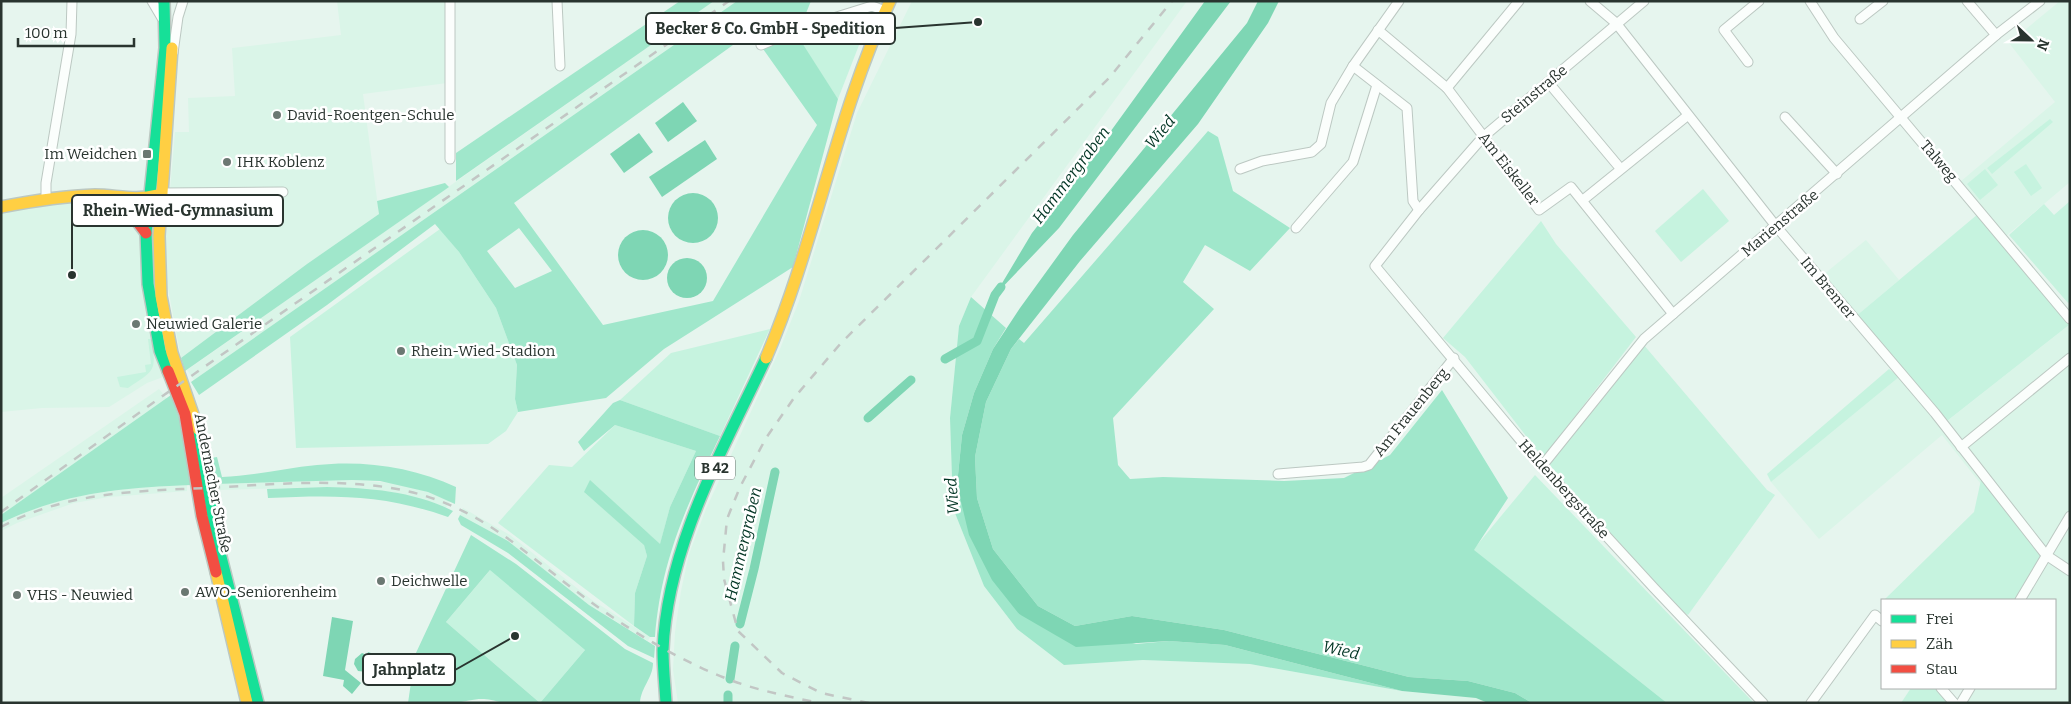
<svg xmlns="http://www.w3.org/2000/svg" width="2071" height="704" viewBox="0 0 2071 704" font-family="Bitter,serif">
  <style>
    .built { fill: #daf5e8 }
    .green { fill: #c6f3df }
    .forest { fill: #a0e7cb; fill-rule: evenodd }
    .water { fill: #7ed6b4 }
    .lines { fill: none; stroke-linecap: round; stroke-linejoin: round }
    .canal { stroke: #7ed6b4; stroke-width: 9 }
    .street-casing { stroke: #bcc8c2; stroke-width: 11 }
    .fast-casing { stroke: #bcc8c2; stroke-width: 14 }
    .slow-casing { stroke: #bcc8c2; stroke-width: 14 }
    .jam-casing { stroke: #bcc8c2; stroke-width: 14 }
    .street { stroke: #fbfefc; stroke-width: 9 }
    .fast { stroke: #16e098; stroke-width: 11 }
    .slow { stroke: #ffcf43; stroke-width: 11 }
    .jam { stroke: #f24e42; stroke-width: 11 }
    .rail { stroke: #c2c6c4; stroke-width: 2.5; stroke-dasharray: 9 9; stroke-linecap: butt }
    .poi-dot { fill: #6b7872; stroke: #fff; stroke-width: 2 }
    .labels { text-anchor: middle; dominant-baseline: central; stroke-width: 5; stroke-linejoin: round; paint-order: stroke }
    .shield { fill: #fff; stroke: #69716d; stroke-width: 1 }
    .shield-label { font-size: 14px; font-weight: bold; fill: #29342f }
    .street-label { font-size: 15px; fill: #29342f; stroke: #fff }
    .poi-label { font-size: 15px; fill: #29342f; stroke: #fff; text-anchor: start }
    .water-label { font-size: 16px; font-style: italic; fill: #003423; stroke: #fff }
    .leader { fill: none; stroke: #29342f; stroke-width: 2 }
    .callout-dot { fill: #29342f; stroke: #fff; stroke-width: 2 }
    .callout { fill: #fff; stroke: #29342f; stroke-width: 2 }
    .callout-label { font-size: 16px; text-anchor: middle; font-weight: bold; fill: #29342f }
  </style>
  <rect width="100%" height="100%" fill="#e6f5ee"/>
  <g class="built">
    <path d="M337 1H447V83L363 94 379 214 307 264 181 358 166 277V236L175 132H189L188 98 235 96 232 48 341 35Z"/>
    <path d="M714 1H737L194 380 187 370Z"/>
    <path d="M912 1H1187L971 297 959 326 950 418 953 508 984 586 1017 629 1064 665 1143 660 1250 664 1402 691 1477 698 1488 703H678L673 670 675 632 681 591 689 554 706 509 780 349 799 301 857 113Z"/>
    <path d="M2060 1H2070V182L2006 236 1960 182 2055 102 2009 43Z"/>
    <path d="M80 201 115 207 140 229 158 361 163 377 147 383 109 407 42 408 1 412V211Z"/>
    <path d="M1866 240 1899 280 1855 317 1823 275Z"/>
    <path d="M2070 310V703H1967L1976 688H2055V600H2025L2045 565 1942 435 1819 539 1771 482 1899 377 1941 426 2069 325Z"/>
    <path d="M159 389 167 399 1 515V498Z"/>
    <path d="M352 480 394 483 428 492 450 501 446 508 392 492 327 487 219 490V483Z"/>
    <path d="M187 485V491L109 497 74 503 17 523 1 531V523L38 507 75 496 134 488Z"/>
    <path d="M463 508 510 535 592 600 650 637 648 641 589 605 508 541 460 515Z"/>
  </g>
  <g class="green">
    <path d="M868 22 838 99 802 44Z"/>
    <path d="M2050 119 2053 122 1992 174 1987 168Z"/>
    <path d="M2026 164 2042 188 2031 196 2014 172Z"/>
    <path d="M1985 169 1998 185 1980 200 1967 184Z"/>
    <path d="M1703 189 1729 221 1681 262 1655 231Z"/>
    <path d="M2070 201V301L2068 303 2009 235 2044 204 2054 215Z"/>
    <path d="M1978 214 2069 325 1947 421 1855 317Z"/>
    <path d="M1541 221 1556 244 1636 337 1543 458 1465 357 1443 338Z"/>
    <path d="M440 229 459 252 496 308 517 365 515 399 518 412 506 431 488 444 296 448 290 337Z"/>
    <path d="M770 329 720 436 620 400 671 353Z"/>
    <path d="M148 339H151C157 371 155 370 128 388L120 387 117 377 146 372 145 365 151 364Z"/>
    <path d="M1643 344 1767 490 1775 495 1688 615 1678 608 1548 465Z"/>
    <path d="M1889 369 1899 377 1771 482 1767 474Z"/>
    <path d="M615 425 696 451 670 507 660 545 650 535 584 492 644 544 647 556 635 593 634 626 498 523 549 465 572 467Z"/>
    <path d="M1535 475 1754 703H1667L1473 550Z"/>
    <path d="M1981 480 2043 555 2016 600H1884L1974 512Z"/>
    <path d="M491 569 585 650 540 703 446 622Z"/>
    <path d="M1911 688H1936L1950 703H1901Z"/>
  </g>
  <g class="forest">
    <path d="M680 1H714L456 181V153Z"/>
    <path d="M737 1H811L797 35 838 99 793 267 664 349 606 398 518 412 515 399 517 365 496 308 459 252 435 224 327 305 199 395 191 382ZM751 32 817 125 713 301 603 325 514 203ZM519 228 552 271 515 288 487 251Z"/>
    <path d="M1208 131 1218 137 1233 191 1290 228 1250 271 1205 245 1183 282 1214 309 1113 418 1118 465 1130 479 1163 477 1284 481 1344 478 1390 455 1442 390 1508 498 1474 550 1667 703H1532L1515 693 1468 681 1409 677 1224 630 1132 616 1075 626 1038 606 993 549 977 498 975 457 986 402 1011 349 1019 339 1024 343Z"/>
    <path d="M445 183 449 187 185 371 181 358 307 264 379 214 377 201Z"/>
    <path d="M971 297 1006 328 993 349 974 393 962 435 957 485 1019 614 1136 644 1169 641 1225 645 1402 691 1250 664 1143 660 1064 665 1017 629 984 586 953 508 950 418 959 326Z"/>
    <path d="M171 395 181 423 191 485C120 488 67 492 1 523V515Z"/>
    <path d="M620 400 720 436C687 505 661 559 655 637H650L634 626 635 593 647 556 644 545 584 492 590 480 660 544 670 507 696 451 615 425 584 451 578 442 613 403Z"/>
    <path d="M217 457 222 477C254 476 285 468 317 465 363 460 414 467 456 487L455 504 428 492 380 481 352 480 215 484 211 458Z"/>
    <path d="M327 487C370 488 413 491 453 511L448 517C383 494 334 495 268 498L267 489Z"/>
    <path d="M460 515 508 541 589 605 655 646 654 658 628 646 508 553 461 525 458 519Z"/>
    <path d="M471 535 516 564 625 649 653 663C653 678 641 687 640 703H503C479 695 474 701 452 703 438 704 423 703 408 703L415 655ZM490 570 585 650 540 703 446 622Z"/>
  </g>
  <g class="water">
    <path d="M1205 1H1231L1059 228 995 295 1032 233 1100 146Z"/>
    <path d="M1258 1H1279L1268 23 1198 124 1080 261 1011 349 986 402 975 457 977 498 993 549 1038 606 1075 626 1132 616 1224 630 1409 677 1468 681 1515 693 1532 703H1488L1476 698 1402 691 1225 645 1169 641 1076 647 1019 614 992 580 969 535 957 485 962 435 974 393 993 349 1020 308 1073 235 1247 23Z"/>
    <path d="M683 102 697 121 668 142 655 123Z"/>
    <path d="M639 133 653 152 624 173 610 154Z"/>
    <path d="M705 140 717 159 662 197 649 177Z"/>
    <circle cx="693" cy="218" r="25"/>
    <circle cx="643" cy="255" r="25"/>
    <circle cx="687" cy="278" r="20"/>
    <path d="M332 617 353 621 345 670 361 683 352 694 343 686 344 680 323 676Z"/>
    <path d="M368 652 377 655 383 654 386 662 381 663 380 666 384 668 387 664 389 669 376 673 358 671 354 664 355 659 362 653 367 655Z"/>
  </g>
  <g class="lines">
    <g class="canal">
      <path d="M945 359 977 341 995 295 1001 287"/>
      <path d="M868 418 911 380"/>
      <path d="M740 624 754 569 775 472"/>
      <path d="M730 679 735 646"/>
      <path d="M728 703V695"/>
    </g>
    <g class="street-casing">
      <g id="street">
        <path d="M152 1 162 18"/>
        <path d="M557 1 560 66"/>
        <path d="M1590 1 1616 23 1775 225 1935 413 2046 555 2070 571"/>
        <path d="M1644 1 1483 137 1419 210 1375 266 1542 466 1654 588 1763 703"/>
        <path d="M1810 1 1834 38 2070 319"/>
        <path d="M1967 1 1996 35"/>
        <path d="M1860 19 1883 1"/>
        <path d="M1378 30 1447 88 1539 210 1571 187 1673 314"/>
        <path d="M761 45 798 29 872 6 885 11"/>
        <path d="M173 53 178 17 183 1"/>
        <path d="M1748 62 1724 30 1759 1"/>
        <path d="M1353 66 1407 108 1413 201 1419 210"/>
        <path d="M1548 82 1620 168"/>
        <path d="M1447 88 1519 1"/>
        <path d="M1785 117 1837 174"/>
        <path d="M450 159V1"/>
        <path d="M1240 169 1262 161 1312 152 1321 144 1331 103 1353 66 1399 1"/>
        <path d="M162 193 283 192"/>
        <path d="M46 199V183L71 34 72 1"/>
        <path d="M1583 200 1687 116"/>
        <path d="M1296 228 1353 162 1377 85"/>
        <path d="M1961 447 2070 358"/>
        <path d="M1542 466 1644 339 1996 35 2040 1"/>
        <path d="M1278 474 1363 467 1369 465 1454 358"/>
        <path d="M2020 600 2070 516"/>
        <path d="M1941 688 1954 703"/>
        <path d="M1811 703 1875 615 1882 621"/>
        <path d="M1961 703 1970 688"/>
      </g>
    </g>
    <g class="fast-casing">
      <g id="fast">
        <path d="M164 1 165 48 146 233 148 284 160 351 168 371"/>
        <path d="M198 429 217 541 258 703"/>
        <path d="M666 703C665 686 663 667 663 650 667 546 723 450 766 358"/>
      </g>
    </g>
    <g class="slow-casing">
      <g id="slow">
        <path d="M172 48 159 236 161 296 172 353 198 429"/>
        <path d="M1 207C32 201 63 196 95 195 116 195 136 201 157 195"/>
        <path d="M766 358C816 241 836 116 890 1"/>
        <path d="M216 572 247 703"/>
      </g>
    </g>
    <g class="jam-casing">
      <g id="jam">
        <path d="M103 202 130 212 146 233"/>
        <path d="M168 371 185 414 202 516 216 572"/>
      </g>
    </g>
    <use href="#street" class="street"/>
    <use href="#fast" class="fast"/>
    <use href="#slow" class="slow"/>
    <use href="#jam" class="jam"/>
    <g class="rail">
      <path d="M1 512 164 395 729 1"/>
      <path d="M1 527C65 492 137 491 208 488 281 484 371 474 440 501 493 521 532 558 576 591 621 625 672 657 725 678 755 690 787 696 819 703"/>
      <path d="M869 703 821 693 782 673 738 631 724 579 723 561 727 519 740 487 766 438 794 398 841 343 1109 78 1172 1"/>
    </g>
  </g>
  <g class="poi-dot">
    <circle cx="277" cy="115" r="5"/>
    <rect x="142" y="149" width="10" height="10" rx="2.5"/>
    <circle cx="227" cy="162" r="5"/>
    <circle cx="136" cy="324" r="5"/>
    <circle cx="401" cy="351" r="5"/>
    <circle cx="381" cy="581" r="5"/>
    <circle cx="185" cy="592" r="5"/>
    <circle cx="17" cy="595" r="5"/>
  </g>
  <g class="labels">
    <rect class="shield" x="695" y="456.5" width="40" height="23" rx="4"/>
    <g class="shield-label">
      <text x="715" y="468">B 42</text>
    </g>
    <g class="street-label">
      <text transform="translate(1534 94) rotate(-40)">Steinstraße</text>
      <text transform="translate(1939 161) rotate(50)">Talweg</text>
      <text transform="translate(1509 169) rotate(52)">Am Eiskeller</text>
      <text transform="translate(1780 223) rotate(-40)">Marienstraße</text>
      <text transform="translate(1828 288) rotate(50)">Im Bremer</text>
      <text transform="translate(1411 412) rotate(-51)">Am Frauenberg</text>
      <text transform="translate(213 483) rotate(79)">Andernacher Straße</text>
      <text transform="translate(1564 489) rotate(48)">Heldenbergstraße</text>
    </g>
    <g class="poi-label">
      <text x="287" y="115">David-Roentgen-Schule</text>
      <text x="137" y="154" text-anchor="end">Im Weidchen</text>
      <text x="237" y="162">IHK Koblenz</text>
      <text x="146" y="324">Neuwied Galerie</text>
      <text x="411" y="351">Rhein-Wied-Stadion</text>
      <text x="391" y="581">Deichwelle</text>
      <text x="195" y="592">AWO-Seniorenheim</text>
      <text x="27" y="595">VHS - Neuwied</text>
    </g>
    <g class="water-label">
      <text transform="translate(1160 132) rotate(-50)">Wied</text>
      <text transform="translate(1071 175) rotate(-53)">Hammergraben</text>
      <text transform="translate(952 496) rotate(-94)">Wied</text>
      <text transform="translate(743 544) rotate(-77)">Hammergraben</text>
      <text transform="translate(1341 650) rotate(13)">Wied</text>
    </g>
  </g>
  <path class="leader" d="M978 22L895 28M72 275L72 210M515 636L455 670"/>
  <g class="callout-dot">
    <circle cx="978" cy="22" r="5"/>
    <circle cx="72" cy="275" r="5"/>
    <circle cx="515" cy="636" r="5"/>
  </g>
  <g class="callout">
    <rect x="646" y="13" width="249" height="31" rx="5"/>
    <rect x="72" y="195" width="211" height="31" rx="5"/>
    <rect x="363" y="654" width="92" height="31" rx="5"/>
  </g>
  <g class="callout-label">
    <text x="770" y="34">Becker &amp; Co. GmbH - Spedition</text>
    <text x="178" y="216">Rhein-Wied-Gymnasium</text>
    <text x="409" y="675">Jahnplatz</text>
  </g>
  <rect width="2071" height="704" fill="none" stroke="#29342f" stroke-width="5"/>
  <rect x="1881" y="599" width="175" height="90" fill="#ffffff" stroke="#a9aeac"/>
  <rect x="1891" y="615" width="25" height="8" fill="#16e098" stroke="#a9aeac"/>
  <text x="1926" y="624" font-size="15" fill="#29342f">Frei</text>
  <rect x="1891" y="640" width="25" height="8" fill="#ffcf43" stroke="#a9aeac"/>
  <text x="1926" y="649" font-size="15" fill="#29342f">Zäh</text>
  <rect x="1891" y="665" width="25" height="8" fill="#f24e42" stroke="#a9aeac"/>
  <text x="1926" y="674" font-size="15" fill="#29342f">Stau</text>
  <g transform="translate(2031 40) rotate(112)" stroke="#ffffff" stroke-width="4" paint-order="stroke">
  <path d="M0-4L9 19L0 12L-9 19Z" fill="#29342f"/>
  <text y="-8" font-size="14" font-weight="bold" text-anchor="middle" fill="#29342f">N</text>
  </g>
  <path d="M18 38v8h116v-8" fill="none" stroke="#29342f" stroke-width="2.5"/>
  <text x="25" y="38" font-size="15" fill="#29342f" stroke="#ffffff" stroke-width="4" paint-order="stroke">100 m</text>
</svg>
